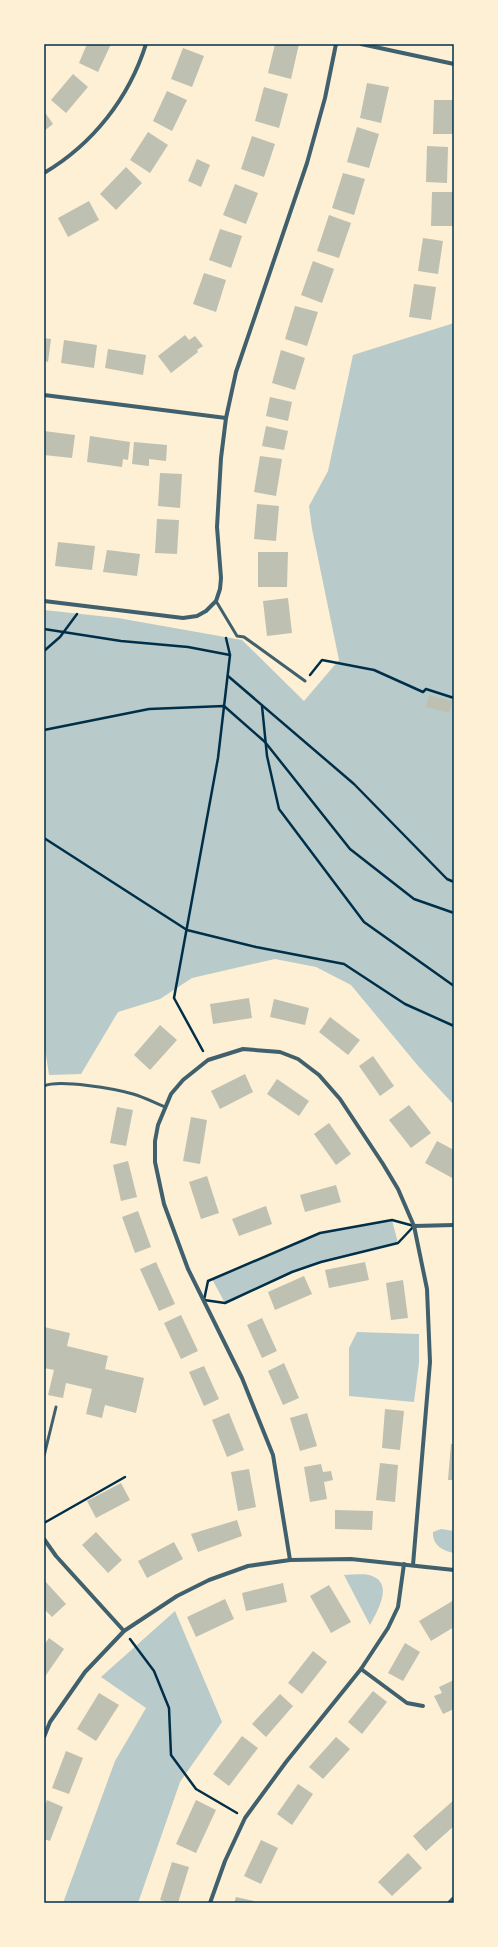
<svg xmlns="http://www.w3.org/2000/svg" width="498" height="1947" viewBox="0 0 498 1947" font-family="'Roboto Condensed',sans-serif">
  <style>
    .green { fill: #b9caca }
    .building { fill: #bec0b2 }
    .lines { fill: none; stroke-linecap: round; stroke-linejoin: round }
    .path { stroke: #003049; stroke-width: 2.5 }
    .service { stroke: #3f606c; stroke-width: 3 }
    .minor { stroke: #3f606c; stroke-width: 4 }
    .tertiary { stroke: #3f606c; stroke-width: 7 }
    .neatline { fill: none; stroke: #003049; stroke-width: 1.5 }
  </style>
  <rect width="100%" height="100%" fill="#fdf0d5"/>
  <g class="green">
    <path d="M454 323V1105L419 1067 351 985 316 967 275 959 192 978 160 999 118 1012 81 1074 49 1075 44 1042V610L118 618 242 640 304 701 339 660 312 529 309 506 328 471 353 355Z"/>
    <path d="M392 1220 398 1243 321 1262 292 1272 225 1303 212 1279 320 1233Z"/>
    <path d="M357 1332 419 1334V1363L414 1402 349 1396V1348Z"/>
    <path d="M441 1529 454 1531V1553C443 1551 432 1545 433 1532Z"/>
    <path d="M344 1575C353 1575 364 1573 372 1576 394 1584 377 1612 370 1625Z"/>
    <path d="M175 1611 222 1722 180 1782 138 1903H63L115 1761 146 1708 101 1677Z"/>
  </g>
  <g class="building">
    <path d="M87 44H111L98 72 79 63Z"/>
    <path d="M275 44H299L291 79 268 73Z"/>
    <path d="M183 48 204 56 192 87 171 79Z"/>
    <path d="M73 74 88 87 66 113 51 100Z"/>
    <path d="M367 83 389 87 381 123 360 118Z"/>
    <path d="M264 87 288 94 279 128 255 121Z"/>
    <path d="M167 91 187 100 172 131 153 121Z"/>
    <path d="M434 100H454V134H433Z"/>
    <path d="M44 111 53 124 44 131Z"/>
    <path d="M357 127 379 134 369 168 347 162Z"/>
    <path d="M148 132 168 145 150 173 130 160Z"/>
    <path d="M252 136 275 144 264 177 241 169Z"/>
    <path d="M427 146 448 147 447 183 426 182Z"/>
    <path d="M197 159 210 165 201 187 188 181Z"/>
    <path d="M126 167 142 183 116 210 100 194Z"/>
    <path d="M343 173 365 179 354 215 332 208Z"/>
    <path d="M235 184 258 193 246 224 223 215Z"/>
    <path d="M432 192H454V226H431Z"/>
    <path d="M89 201 99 220 68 237 58 218Z"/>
    <path d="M329 215 351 223 339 258 317 251Z"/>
    <path d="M220 229 242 236 231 268 209 260Z"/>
    <path d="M423 238 443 241 438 274 418 271Z"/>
    <path d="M313 261 334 269 322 303 301 295Z"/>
    <path d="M204 273 226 280 216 312 193 304Z"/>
    <path d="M414 284 436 287 431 320 409 317Z"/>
    <path d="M295 306 318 312 307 346 285 339Z"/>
    <path d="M185 335 189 340 195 336 203 346 197 350 198 352 171 373 158 356Z"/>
    <path d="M44 338 51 339 48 362 44 361Z"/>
    <path d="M64 340 97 345 94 368 61 363Z"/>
    <path d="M108 349 146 355 143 375 105 368Z"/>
    <path d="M281 350 305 358 295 390 272 383Z"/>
    <path d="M270 397 292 402 288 421 266 416Z"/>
    <path d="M266 426 288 431 284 450 262 446Z"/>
    <path d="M44 431 75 435 72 458 44 455Z"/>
    <path d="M90 436 130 442 128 460 123 459 122 467 87 462Z"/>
    <path d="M134 442 167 445 166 461 149 459V466L132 464Z"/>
    <path d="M260 456 282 459 276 496 254 492Z"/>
    <path d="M160 473 182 474 180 508 158 506Z"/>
    <path d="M257 504 279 506 276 541 254 539Z"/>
    <path d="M157 519 179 520 177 554 155 553Z"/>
    <path d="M58 542 95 546 92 570 55 566Z"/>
    <path d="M107 550 140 554 137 576 103 572Z"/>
    <path d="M258 552H288L287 587H258Z"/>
    <path d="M288 598 292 633 267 636 263 601Z"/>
    <path d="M429 695 452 701 449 713 426 707Z"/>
    <path d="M249 998 252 1018 213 1024 210 1004Z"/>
    <path d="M274 999 309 1008 305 1025 270 1017Z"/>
    <path d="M330 1017 360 1040 348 1055 319 1032Z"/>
    <path d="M160 1025 177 1040 150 1070 134 1055Z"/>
    <path d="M373 1056 394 1086 380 1096 359 1066Z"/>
    <path d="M245 1074 253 1092 220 1109 211 1091Z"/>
    <path d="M277 1079 309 1101 299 1116 267 1094Z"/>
    <path d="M409 1105 431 1133 411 1148 389 1120Z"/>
    <path d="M117 1107 133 1110 126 1146 110 1143Z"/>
    <path d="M191 1117 207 1120 200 1164 183 1161Z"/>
    <path d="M329 1123 351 1154 336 1165 314 1134Z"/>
    <path d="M437 1141 454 1150V1179L425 1163Z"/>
    <path d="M128 1161 137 1197 121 1201 113 1165Z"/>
    <path d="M207 1176 219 1213 201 1219 189 1182Z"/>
    <path d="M336 1185 341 1202 305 1212 300 1195Z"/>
    <path d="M266 1206 272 1224 239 1236 232 1219Z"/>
    <path d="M138 1211 151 1247 135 1253 122 1217Z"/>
    <path d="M156 1262 175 1304 159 1311 140 1269Z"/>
    <path d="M365 1262 369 1280 329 1288 325 1270Z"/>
    <path d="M304 1276 312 1294 275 1310 268 1292Z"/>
    <path d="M403 1280 408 1318 391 1320 386 1283Z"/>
    <path d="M181 1315 198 1351 181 1359 164 1323Z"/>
    <path d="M262 1318 277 1351 262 1358 247 1325Z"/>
    <path d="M44 1327 70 1333 67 1346 108 1356 105 1369 144 1378 136 1413 105 1405 102 1418 86 1414 92 1389 66 1383 63 1398 48 1395 54 1370 44 1368Z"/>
    <path d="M284 1363 299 1398 283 1405 268 1371Z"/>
    <path d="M204 1366 219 1399 204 1406 189 1372Z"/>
    <path d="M385 1409 404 1411 400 1450 382 1448Z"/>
    <path d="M229 1413 244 1450 227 1457 212 1420Z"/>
    <path d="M307 1413 317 1446 300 1451 290 1418Z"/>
    <path d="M451 1444H454V1480H448Z"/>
    <path d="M380 1463 398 1465 395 1502 376 1500Z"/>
    <path d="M321 1464 323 1472 331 1471 333 1480 324 1482 327 1499 310 1502 304 1467Z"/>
    <path d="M249 1469 256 1507 238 1511 231 1472Z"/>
    <path d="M121 1483 130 1500 96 1518 87 1501Z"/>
    <path d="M335 1510 373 1511 372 1530 335 1529Z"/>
    <path d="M237 1520 242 1536 198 1552 191 1534Z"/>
    <path d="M96 1532 122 1560 108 1573 82 1545Z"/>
    <path d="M174 1542 183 1559 147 1578 138 1561Z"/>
    <path d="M44 1580 66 1604 52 1617 44 1609Z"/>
    <path d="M283 1583 287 1602 246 1611 242 1593Z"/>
    <path d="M329 1585 351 1622 331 1633 310 1596Z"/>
    <path d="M225 1599 234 1619 196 1637 187 1617Z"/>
    <path d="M454 1600V1627L431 1641 419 1621Z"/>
    <path d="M49 1638 64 1649 44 1678V1645Z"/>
    <path d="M405 1643 420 1652 403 1681 388 1673Z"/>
    <path d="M313 1651 327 1662 302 1694 288 1683Z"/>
    <path d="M454 1680V1709L443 1714 434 1696 442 1693 439 1687Z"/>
    <path d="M373 1691 387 1702 362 1734 348 1722Z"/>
    <path d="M99 1693 119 1705 96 1741 77 1729Z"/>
    <path d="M280 1694 293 1706 266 1737 252 1724Z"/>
    <path d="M242 1736 258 1748 229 1786 213 1774Z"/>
    <path d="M336 1737 350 1749 323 1779 309 1767Z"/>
    <path d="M66 1751 83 1758 69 1794 52 1788Z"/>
    <path d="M298 1784 313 1794 292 1825 277 1814Z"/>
    <path d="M47 1800 63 1807 50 1841 44 1839V1808Z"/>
    <path d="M196 1800 216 1810 196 1853 176 1844Z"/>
    <path d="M454 1800V1826L426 1851 413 1836Z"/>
    <path d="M261 1840 278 1848 261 1884 244 1876Z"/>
    <path d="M408 1853 422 1868 392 1896 378 1882Z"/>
    <path d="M172 1862 189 1867 178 1903H170L160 1900Z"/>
    <path d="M236 1897 254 1901 253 1903H234Z"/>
  </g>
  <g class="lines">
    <g class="path">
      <path d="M44 629 121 641 188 647 230 655"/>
      <path d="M44 651 60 637 77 614"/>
      <path d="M310 675 322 660 374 670 423 692 426 689 454 698"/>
      <path d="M228 676 354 784 447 879 454 882"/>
      <path d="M262 706 267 756 279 809 364 922 454 986"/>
      <path d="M44 730 149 709 224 706 265 742 350 849 414 899 454 913"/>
      <path d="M44 838 187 930 256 947 344 964 405 1004 454 1026"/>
      <path d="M203 1051 174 998 218 758 230 655 226 638"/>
      <path d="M392 1220 414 1226 398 1243 321 1262 292 1272 225 1303 204 1300 208 1281 320 1233Z"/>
      <path d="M44 1523 125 1477"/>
      <path d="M130 1639 154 1671 169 1708 171 1755 196 1789 237 1813"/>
    </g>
    <g class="service">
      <path d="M216 601 237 636 244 637 305 681"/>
      <path d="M44 1086C59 1079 116 1089 133 1094 144 1097 155 1103 165 1107"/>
      <path d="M44 1456 56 1407"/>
    </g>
    <g class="minor">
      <path d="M361 44 454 64"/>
      <path d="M44 173C93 144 129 98 146 44"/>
      <path d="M44 395 226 418"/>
      <path d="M44 601 183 618 197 616 206 611 216 601 220 589 221 578 217 527 221 458 226 418 236 372 307 163 325 98 336 44"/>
      <path d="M414 1226 454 1225"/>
      <path d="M44 1539 56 1556 124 1631"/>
      <path d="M290 1560 273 1455 242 1378 188 1269 164 1204 155 1162V1141L158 1125 171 1094 183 1080 208 1060 243 1049 280 1052 298 1059 319 1075 340 1099 383 1164 398 1189 414 1226 427 1289 430 1362 413 1565"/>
      <path d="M361 1669 407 1703 423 1706"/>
      <path d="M44 1737 50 1722 85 1672 124 1631 177 1596 209 1580 248 1566 290 1560 351 1559 454 1570"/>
      <path d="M210 1903 225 1861 245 1818 286 1762 361 1669 388 1628 398 1607 404 1564"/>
    </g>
    <path class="tertiary" d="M451 1903 454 1900"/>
  </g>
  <rect width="498" height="1947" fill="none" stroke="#fdf0d5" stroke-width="90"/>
  <rect x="45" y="45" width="408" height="1857" class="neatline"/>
</svg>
